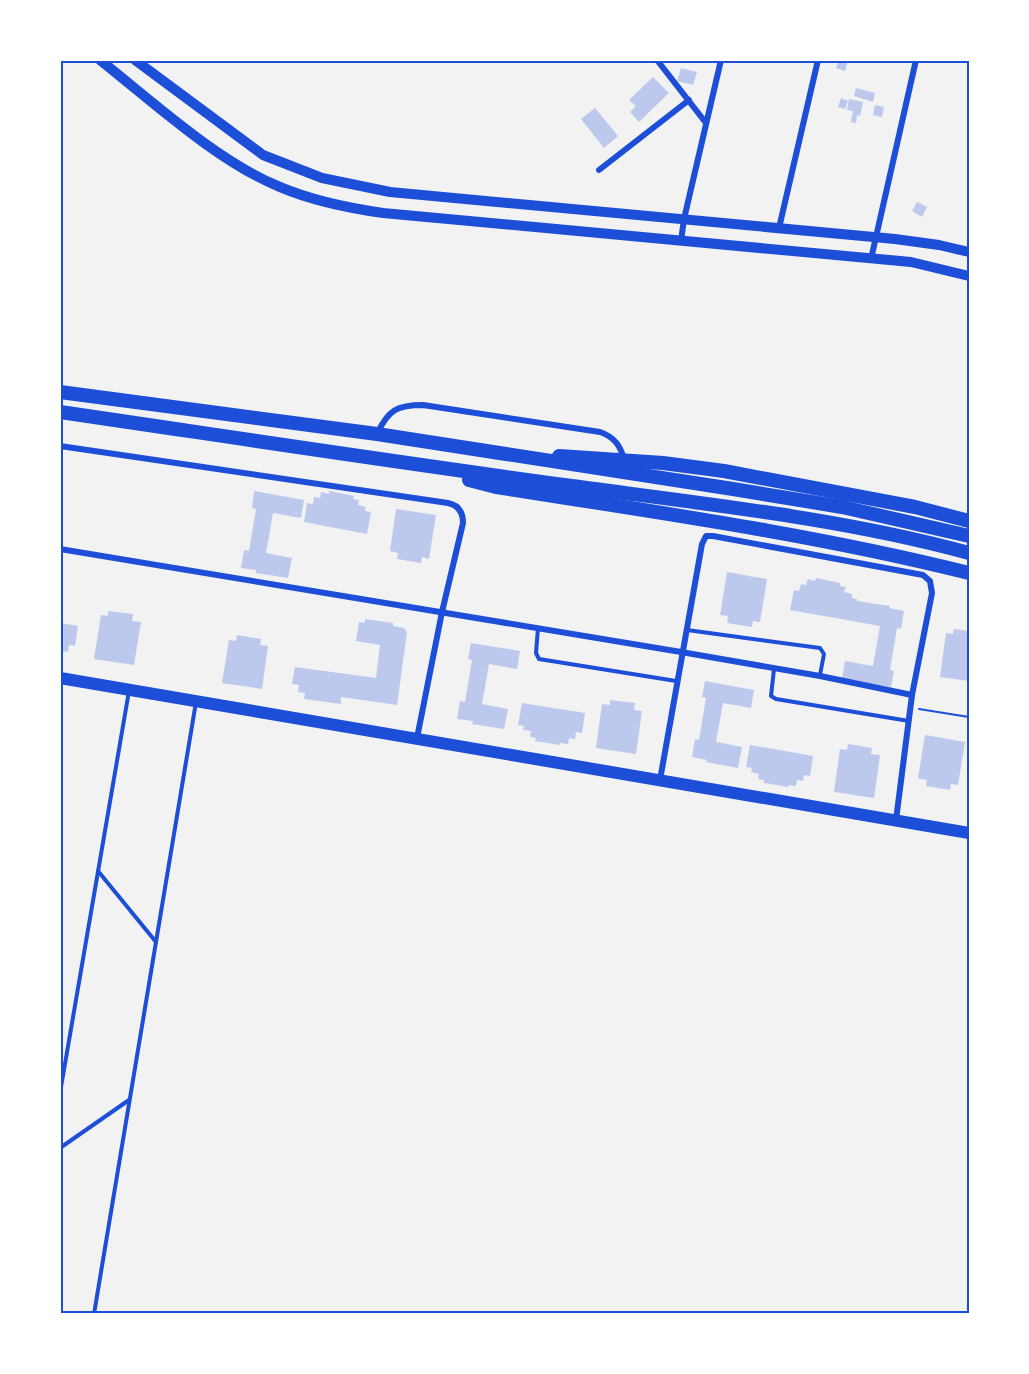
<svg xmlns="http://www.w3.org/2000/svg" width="1029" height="1374" viewBox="0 0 1029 1374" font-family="'DejaVu Sans',sans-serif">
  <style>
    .building { fill: #bdc9ec }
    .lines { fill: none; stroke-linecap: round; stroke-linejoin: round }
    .path { stroke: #1d4ed8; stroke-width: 2 }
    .service { stroke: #1d4ed8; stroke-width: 4 }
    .minor { stroke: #1d4ed8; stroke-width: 6 }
    .tertiary { stroke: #1d4ed8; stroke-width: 10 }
    .secondary { stroke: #1d4ed8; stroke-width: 12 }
    .trunk { stroke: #1d4ed8; stroke-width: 14 }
    .neatline { fill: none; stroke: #1d4ed8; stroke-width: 2 }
  </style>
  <rect width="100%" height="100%" fill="#f2f2f2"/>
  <g class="building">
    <path d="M839 60H848L845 71 836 68Z"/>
    <path d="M681 68 697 72 693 85 677 81Z"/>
    <path d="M653 77 669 93 639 122 630 112 636 106 629 100Z"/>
    <path d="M856 88 875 93 873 102 854 96Z"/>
    <path d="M841 98 848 101 845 109 838 107Z"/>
    <path d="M849 99 863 102 860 116 857 115 856 123 851 122 853 111 847 110Z"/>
    <path d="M875 105 884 107 882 117 873 115Z"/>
    <path d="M595 108 618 136 604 148 581 119Z"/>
    <path d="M917 202 927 207 922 217 912 211Z"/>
    <path d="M254 491 304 500 301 518 273 513 266 553 292 558 288 578 256 573V570L241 568 244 550 249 551 256 509 252 508Z"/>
    <path d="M329 491 354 496 353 499 359 500 358 505 366 507 365 511 371 512 367 534 304 522 307 503 313 504 314 497 320 498 321 492 329 494Z"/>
    <path d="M396 509 436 515 429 559 422 557 421 563 397 559 398 553 390 551Z"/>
    <path d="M727 572 767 579 760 622 753 621 752 627 727 623 728 616 720 615Z"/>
    <path d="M816 578 840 583V586L846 587 844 592 852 594V598L857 599V601L890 606 889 608 904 611 901 629 897 628 890 670 894 671 891 687 842 679 845 661 873 666 880 626 790 610 794 590 799 591 801 584 806 585 808 579 815 581Z"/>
    <path d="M108 611 133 614 132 621 141 622 134 665 94 659 101 615 108 616Z"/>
    <path d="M365 619 393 623V626L404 628 407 632 397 705 341 697V704L304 699 305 693 298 692 299 685 292 684 295 667 376 678 380 645 356 641 359 622 365 623Z"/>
    <path d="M60 623 78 626 75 646 69 645 68 652 62 651 61 657Z"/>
    <path d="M954 629 969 631V681L940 677 946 633 953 634Z"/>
    <path d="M237 635 261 639 260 645 268 646 262 689 222 683 229 640 236 641Z"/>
    <path d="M471 643 520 651 517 669 489 664 482 704 508 709 504 729 472 724 473 721 457 719 460 701 465 702 472 660 468 659Z"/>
    <path d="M705 681 754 690 751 708 723 703 716 742 742 747 738 768 706 762 707 760 692 757 695 739 699 740 706 698 702 697Z"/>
    <path d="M610 700 635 703 634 710 642 711 636 754 596 748 602 704 610 705Z"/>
    <path d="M522 703 585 713 582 733 576 732 575 739 569 738 568 744 560 743V745L535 741 536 738 530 737 531 731 523 730 524 726 518 725Z"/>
    <path d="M925 735 965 742 958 785 951 784 950 790 926 786 927 780 918 778Z"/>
    <path d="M848 744 872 748 871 754 880 755 874 798 834 792 840 749 847 750Z"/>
    <path d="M750 745 813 756 810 776 804 775 803 781 797 780 796 786 789 785 788 787 764 783V780L758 779 759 774 751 772 752 768 746 767Z"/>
  </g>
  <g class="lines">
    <path class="path" d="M919 709 969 717"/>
    <g class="service">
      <path d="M538 628 536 653 539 659 676 681"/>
      <path d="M687 630 820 648 824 654 820 675"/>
      <path d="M774 669 771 696 776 699 909 721"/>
      <path d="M98 871 156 942"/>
      <path d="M60 1093 129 691"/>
      <path d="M60 1148 129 1100"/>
      <path d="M94 1314 196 702"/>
    </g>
    <g class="minor">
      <path d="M657 60 706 123"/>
      <path d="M599 170 689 100"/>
      <path d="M779 228 818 60"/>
      <path d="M681 241 684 219 721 60"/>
      <path d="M871 259 916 60"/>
      <path d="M377 434C388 410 397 405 423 405L600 432C614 437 620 445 624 459"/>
      <path d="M60 446 448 503C458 505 463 512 463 523L442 612 417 738"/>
      <path d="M60 549 681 652 820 676 912 695 896 820"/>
      <path d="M660 780 702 544 706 536H713L923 575 930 581 932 593 912 695"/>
    </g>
    <g class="tertiary">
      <path d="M100 60C153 102 218 162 280 187 313 201 348 208 383 213L911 262 969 276"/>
      <path d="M135 60 263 155 322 178 390 192 895 239 939 245 969 252"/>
    </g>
    <path class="secondary" d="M60 678 969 833"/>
    <g class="trunk">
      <path d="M60 392 377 434 733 489 842 507 969 536"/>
      <path d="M60 412C231 437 401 463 572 486 704 504 841 518 969 553"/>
      <path d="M559 456 663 463 724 471 915 507 969 521"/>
      <path d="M469 480 496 487C655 512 813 534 969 573"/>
    </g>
  </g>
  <rect width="1029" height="1374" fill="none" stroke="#ffffff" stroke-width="123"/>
  <rect x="62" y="62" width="906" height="1250" class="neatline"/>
</svg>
